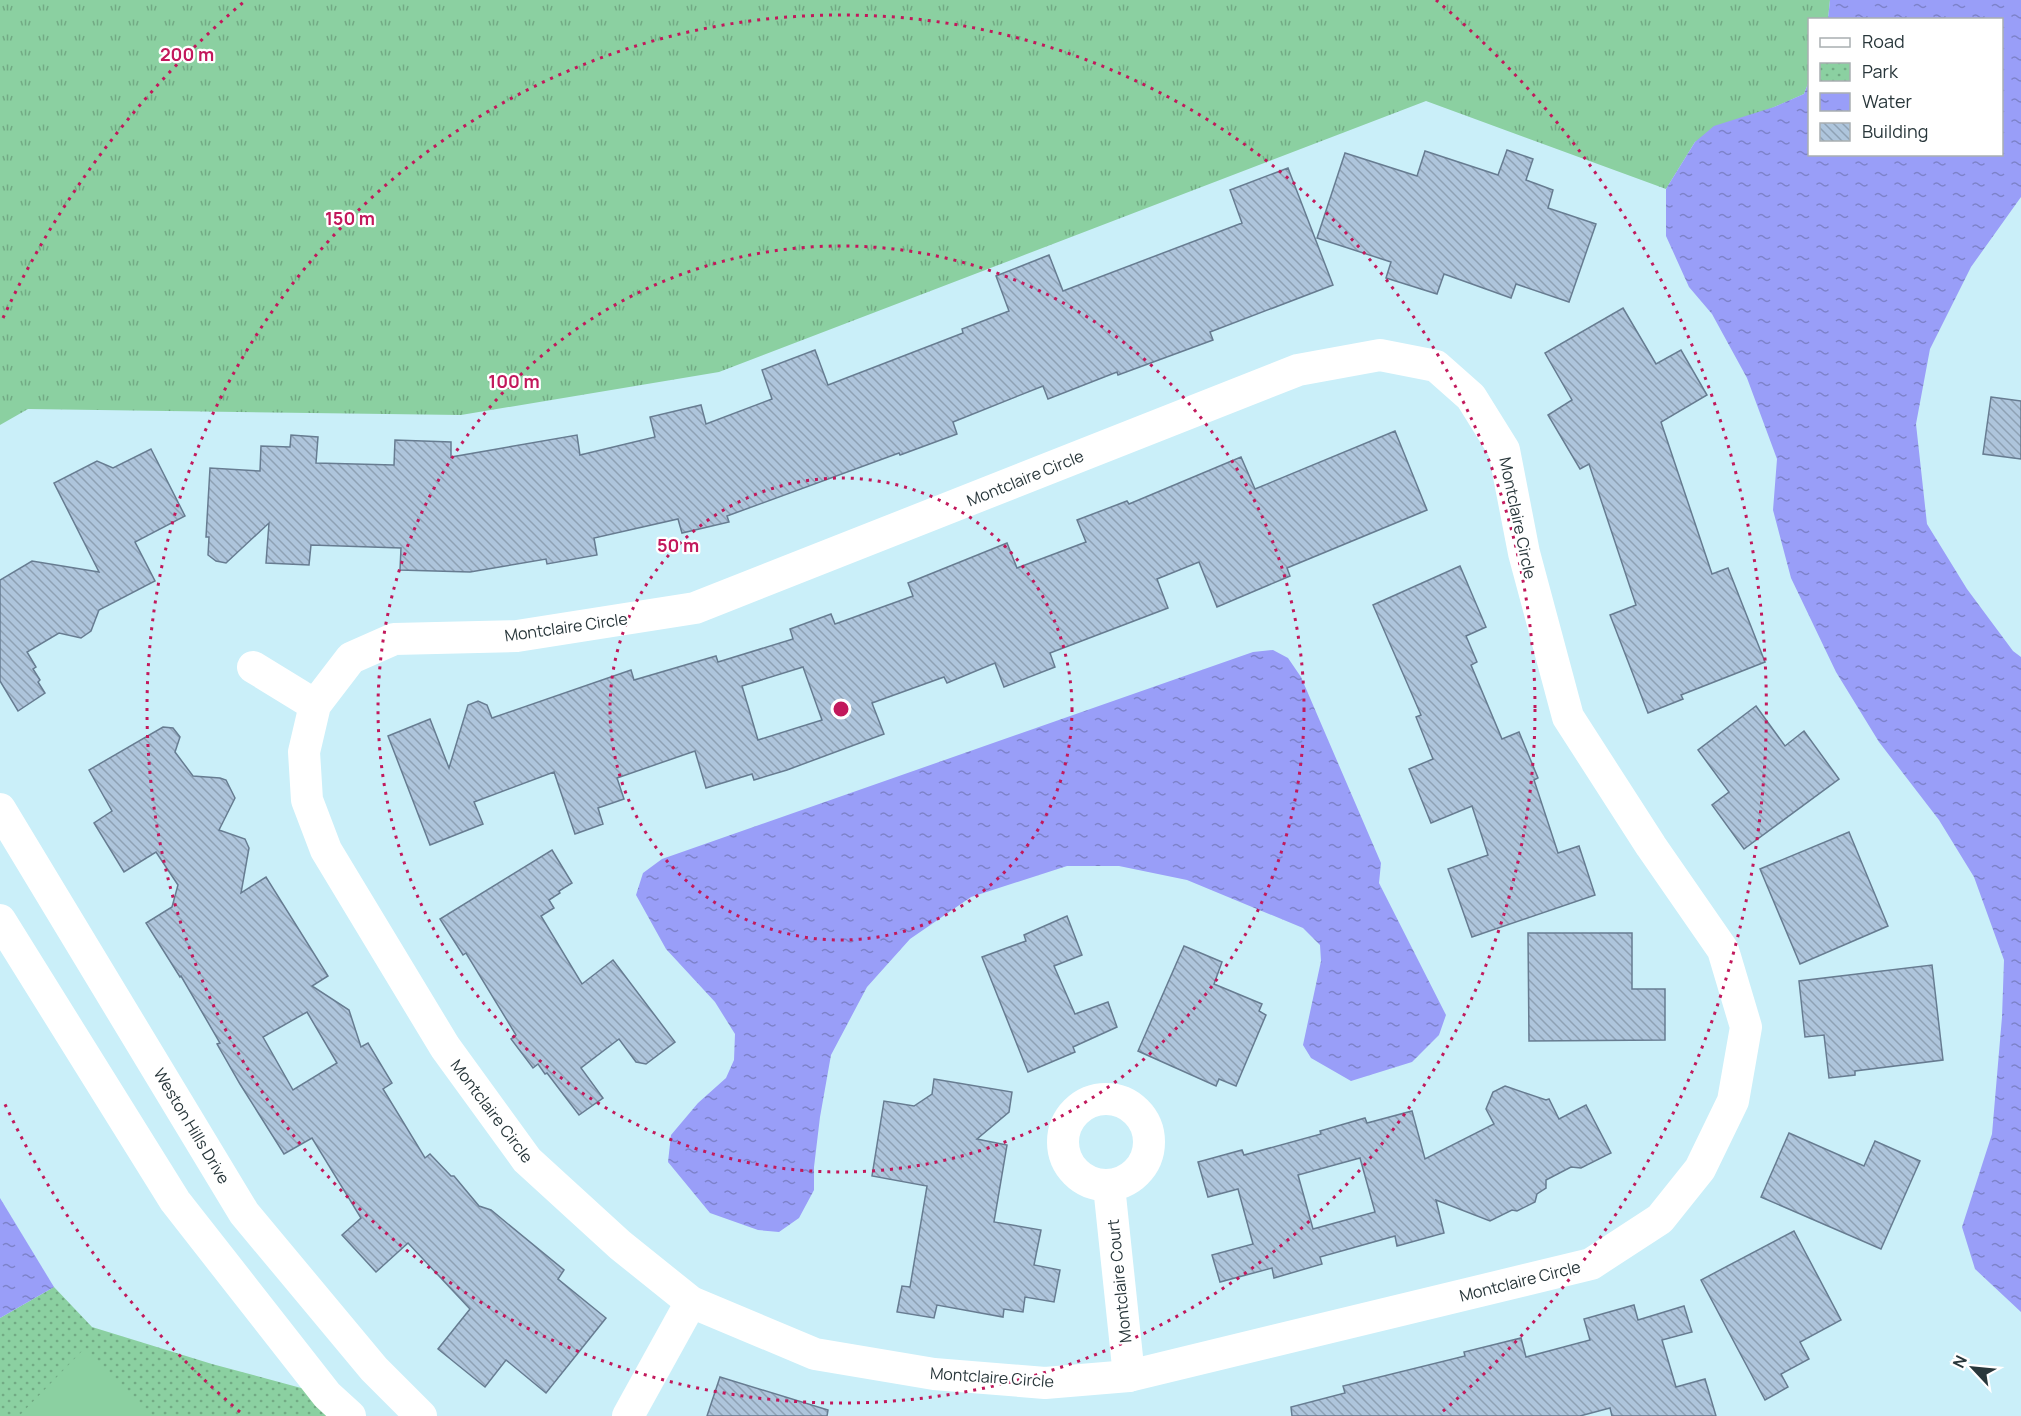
<svg xmlns="http://www.w3.org/2000/svg" width="2021" height="1416" viewBox="0 0 2021 1416" font-family="Manrope,sans-serif">
  <style>
    .grass { fill: url(#grass-tufts) }
    .park { fill: url(#park-dots) }
    .pitch { fill: #8bd0a1 }
    .water { fill: url(#water-ripples) }
    .building { fill: url(#building-back-hatch); stroke: #677c91; stroke-width: 1.5; fill-rule: evenodd }
    .lines { fill: none; stroke-linecap: round; stroke-linejoin: round }
    .minor { stroke: #fff; stroke-width: 32 }
    .ring { fill: none; stroke: #c2185b; stroke-width: 3; stroke-dasharray: 3 6 }
    .labels { text-anchor: middle; dominant-baseline: central; stroke-width: 4.5; stroke-linejoin: round; paint-order: stroke }
    .street-label { font-size: 16px; fill: #29373b; stroke: #fff }
    .centre { fill: #c2185b; stroke: #fff; stroke-width: 3 }
    .ring-label { font-size: 18px; text-anchor: middle; font-weight: bold; fill: #c2185b; stroke: #fff; stroke-width: 4.5; stroke-linejoin: round; paint-order: stroke }
  </style>
  <defs>
    <pattern id="grass-tufts" width="24" height="20" patternUnits="userSpaceOnUse" patternTransform="scale(1.5)"><rect width="24" height="20" fill="#8bd0a1"/><path d="M3 7l-1-3M5 7V3M7 7l1-3M15 17l-1-3M17 17v-4M19 17l1-3" fill="none" stroke="#72aa84"/></pattern>
    <pattern id="park-dots" width="8" height="8" patternUnits="userSpaceOnUse" patternTransform="scale(1.5)"><rect width="8" height="8" fill="#8bd0a1"/><path d="M2 2h.1M6 6h.1" fill="none" stroke="#72aa84" stroke-width="1.8" stroke-linecap="round"/></pattern>
    <pattern id="water-ripples" width="26" height="14" patternUnits="userSpaceOnUse" patternTransform="scale(1.5)"><rect width="26" height="14" fill="#999ef8"/><path d="M2 4q2-2 4 0t4 0M15 11q2-2 4 0t4 0" fill="none" stroke="#7d82ca"/></pattern>
    <pattern id="building-back-hatch" width="6" height="6" patternUnits="userSpaceOnUse" patternTransform="scale(1.5)"><rect width="6" height="6" fill="#aec5dc"/><path d="M-1 5l2 2M0 0l6 6M5-1l2 2" fill="none" stroke="#8ea1b4"/></pattern>
  </defs>
  <rect width="100%" height="100%" fill="#caeff9"/>
  <path class="grass" d="M0 0H1830L1828 19 1810 20 1809 81 1804 94 1695 142 1666 189 1426 101 719 372 461 415 28 409 0 425Z"/>
  <path class="park" d="M54 1287 92 1327 212 1364 327 1395 350 1416H0V1318Z"/>
  <path class="pitch" d="M83 1350 152 1416H19Z"/>
  <g class="water">
    <path d="M1830 0H2021V197L1971 267 1930 349 1916 424 1927 524 1967 589 2013 651 2021 657V1312L1975 1269 1962 1227 1992 1134 2002 1017 2004 960 1974 877 1939 820 1879 742 1836 672 1791 578 1773 510 1777 459 1747 378 1712 314 1689 287 1666 236V189L1695 142 1714 126 1774 107 1804 94 1809 81 1810 154H2002V20L1828 19Z"/>
    <path d="M1273 650 1288 658 1301 677 1381 863 1379 883 1446 1015 1439 1035 1412 1062 1351 1081 1311 1058 1303 1045 1321 961 1320 945 1303 928 1187 880 1119 866H1067L971 897 910 939 867 987 831 1055 820 1117 814 1167V1190L799 1218 779 1232 758 1230 710 1213 668 1162 671 1135 698 1103 726 1078 734 1060 735 1034 715 1002 666 949 636 895 643 873 662 859 1253 652Z"/>
    <path d="M0 1198 54 1287 0 1318Z"/>
  </g>
  <g class="building">
    <path d="M1507 150 1533 159 1526 180 1553 190 1548 208 1596 224 1569 302 1516 284 1511 298 1444 274 1437 294 1386 278 1391 262 1317 238 1345 153 1417 176 1425 151 1498 175Z"/>
    <path d="M1288 168 1333 285 1210 332 1213 340 1118 375 1117 372 1048 399 1043 386 953 422 957 434 900 455 899 453 727 516 729 522 682 533 678 519 594 538 597 555 547 564 546 559 470 572 400 570 401 548 311 545 309 565 266 563 269 523 226 563 216 561 208 555 209 537H206L210 468 260 471 261 446 290 447 291 435 318 437 316 463 394 465 395 440 451 442V457L577 435 580 455 655 437 650 417 701 405 706 424 772 399 762 370 815 350 828 385 963 333 962 329 1009 311 996 276 1049 255 1063 291 1242 223 1230 190Z"/>
    <path d="M1623 308 1656 364 1681 350 1707 395 1661 422 1712 574 1728 568 1765 662 1681 695 1683 699 1648 713 1610 615 1636 605 1589 464 1580 469 1548 415 1572 400 1545 353Z"/>
    <path d="M1991 397 2021 401V459L1983 454Z"/>
    <path d="M1395 431 1427 510 1287 568 1290 576 1217 607 1199 562 1157 579 1168 608 1050 653 1055 667 1004 687 995 663 947 683 944 677 872 703 884 734 787 770 754 780 752 774 706 788 695 751 617 778 624 799 598 808 603 824 575 834 554 772 474 802 483 824 430 845 388 736 430 719 449 768 468 705 478 701 487 705 492 718 631 670 634 680 716 656 718 662 793 639 790 629 831 614 835 624 913 596 908 583 1007 543 1017 568 1086 542 1077 520 1127 501 1129 504 1241 457 1255 489ZM803 667 822 720 758 740 742 686Z"/>
    <path d="M151 449 185 516 135 542 155 581 99 610 91 631 81 638 59 633 27 652 36 667 33 669 40 680 38 682 45 693 18 711 0 681V580L32 561 99 572 54 483 97 461 113 468Z"/>
    <path d="M1460 566 1486 627 1466 636 1477 662 1471 665 1502 739 1519 732 1538 778 1534 780 1558 853 1579 846 1595 895 1472 937 1448 869 1488 855 1472 806 1431 823 1409 769 1433 759 1416 717 1421 715 1373 605Z"/>
    <path d="M1756 706 1785 746 1804 731 1839 779 1744 849 1712 805 1729 792 1698 750Z"/>
    <path d="M163 727 173 728 180 737 175 752 193 776 220 778 226 780 235 798 219 830 245 839 249 848 241 893 266 877 328 976 312 986 349 1010 361 1047 368 1043 392 1083 383 1089 425 1158 430 1154 451 1176H454L479 1206 491 1210 564 1270 558 1279 606 1318 546 1393 506 1360 485 1387 438 1349 470 1309 408 1243 376 1272 342 1235 361 1218 312 1138 284 1154 240 1084 217 1044 220 1043 181 976 180 977 146 923 172 907 178 885 156 852 124 872 94 823 112 811 89 770ZM307 1012 337 1063 293 1090 263 1037Z"/>
    <path d="M1849 832 1888 926 1800 964 1760 869Z"/>
    <path d="M552 850 572 883 559 891 560 893 549 900 554 908 541 916 582 984 613 960 675 1042 646 1064 636 1062 619 1039 581 1068 603 1098 579 1115 547 1073 545 1074 538 1064 533 1068 511 1039 516 1035 466 953 463 955 440 919Z"/>
    <path d="M1067 916 1082 955 1054 966 1075 1014 1108 1002 1117 1027 1073 1047 1075 1052 1028 1072 982 957 1026 941 1024 935Z"/>
    <path d="M1528 933H1632V989H1665V1040L1529 1041Z"/>
    <path d="M1184 946 1222 962 1214 984 1262 1004 1259 1011 1266 1015 1236 1086 1219 1079 1216 1086 1138 1051Z"/>
    <path d="M1932 965 1943 1060 1855 1071V1075L1829 1078 1824 1035 1805 1037 1799 981Z"/>
    <path d="M934 1079 1012 1092 1009 1112 977 1139 1007 1145 994 1222 1041 1230 1034 1265 1060 1270 1054 1302 1025 1297 1023 1312 1004 1309 1003 1317 937 1305 934 1318 897 1312 902 1286 910 1287 927 1186 872 1176 884 1101 914 1106 932 1094Z"/>
    <path d="M1505 1086 1546 1100 1549 1099 1559 1119 1586 1105 1611 1153 1581 1168 1571 1167 1546 1180V1188L1537 1194 1535 1202 1517 1211 1512 1210 1490 1221 1436 1200 1444 1233 1397 1246 1395 1236 1320 1257 1322 1264 1274 1278 1272 1268 1220 1282 1212 1255 1253 1244 1238 1189 1208 1197 1198 1162 1242 1150 1244 1155 1321 1134 1320 1131 1365 1118 1367 1123 1412 1111 1425 1159 1494 1124 1486 1109 1493 1092ZM1360 1158 1375 1212 1313 1229 1298 1175Z"/>
    <path d="M1789 1133 1864 1166 1875 1141 1920 1161 1881 1249 1761 1197Z"/>
    <path d="M1794 1231 1841 1320 1800 1342 1809 1359 1781 1374 1788 1387 1765 1400 1701 1280Z"/>
    <path d="M1634 1305 1638 1320 1684 1306 1692 1332 1662 1340 1676 1387 1705 1379 1716 1416H1612L1610 1408 1580 1416H1292L1291 1407 1345 1393 1343 1386 1465 1356 1464 1352 1521 1338 1526 1357 1590 1340 1584 1319Z"/>
    <path d="M720 1377 828 1410 827 1416H707Z"/>
  </g>
  <g class="lines">
    <g class="minor">
      <path d="M1380 355 1436 366 1471 397 1504 450 1524 553 1568 717 1651 846 1723 950 1746 1027 1733 1101 1700 1169 1660 1219 1591 1264 1129 1376 1045 1383 934 1374 815 1354 691 1302 620 1245 527 1160 445 1047 326 850 307 800 304 752 315 705 351 658 394 639 517 636 695 608 1298 370Z"/>
      <path d="M253 667 315 705"/>
      <path d="M0 809 244 1213 374 1369 421 1416"/>
      <path d="M0 920 175 1201 327 1395 350 1416"/>
      <circle cx="1106" cy="1142" r="43"/>
      <path d="M1109 1186 1129 1376"/>
      <path d="M628 1416 691 1302"/>
    </g>
  </g>
  <g class="ring">
    <circle cx="841" cy="709" r="231"/>
    <circle cx="841" cy="709" r="463"/>
    <circle cx="841" cy="709" r="694"/>
    <path d="M240 1412A925 925 0 0 1 3 1100M3 318A925 925 0 0 1 246 0M1436 0A925 925 0 0 1 1442 1412"/>
  </g>
  <g class="labels">
    <g class="street-label">
      <text transform="translate(1025 478) rotate(-22)">Montclaire Circle</text>
      <text transform="translate(1518 518) rotate(78)">Montclaire Circle</text>
      <text transform="translate(566 627) rotate(-8)">Montclaire Circle</text>
      <text transform="translate(492 1111) rotate(53)">Montclaire Circle</text>
      <text transform="translate(192 1126) rotate(59)">Weston Hills Drive</text>
      <text transform="translate(1119 1281) rotate(-96)">Montclaire Court</text>
      <text transform="translate(1520 1281) rotate(-14)">Montclaire Circle</text>
      <text transform="translate(992 1377) rotate(4)">Montclaire Circle</text>
    </g>
  </g>
  <circle cx="841" cy="709" r="9" class="centre"/>
  <g class="ring-label">
    <text x="187" y="61">200 m</text>
    <text x="350" y="225">150 m</text>
    <text x="514" y="388">100 m</text>
    <text x="678" y="552">50 m</text>
  </g>
  <rect x="1808" y="18" width="195" height="138" fill="#ffffff" stroke="#a9afb1" stroke-width="1.5"/>
  <rect x="1820" y="38" width="30" height="9" fill="#ffffff" stroke="#a9afb1" stroke-width="1.5"/>
  <text x="1862" y="48" font-size="18" fill="#29373b">Road</text>
  <rect x="1820" y="63" width="30" height="18" fill="url(#park-dots)" stroke="#a9afb1" stroke-width="1.5"/>
  <text x="1862" y="78" font-size="18" fill="#29373b">Park</text>
  <rect x="1820" y="93" width="30" height="18" fill="url(#water-ripples)" stroke="#a9afb1" stroke-width="1.5"/>
  <text x="1862" y="108" font-size="18" fill="#29373b">Water</text>
  <rect x="1820" y="123" width="30" height="18" fill="url(#building-back-hatch)" stroke="#a9afb1" stroke-width="1.5"/>
  <text x="1862" y="138" font-size="18" fill="#29373b">Building</text>
  <g transform="translate(1973 1368) rotate(296)" stroke="#ffffff" stroke-width="4.5" paint-order="stroke">
  <path d="M0-4.5L10 22L0 15L-10 22Z" fill="#29373b"/>
  <text y="-9" font-size="16" font-weight="bold" text-anchor="middle" fill="#29373b">N</text>
  </g>
</svg>
